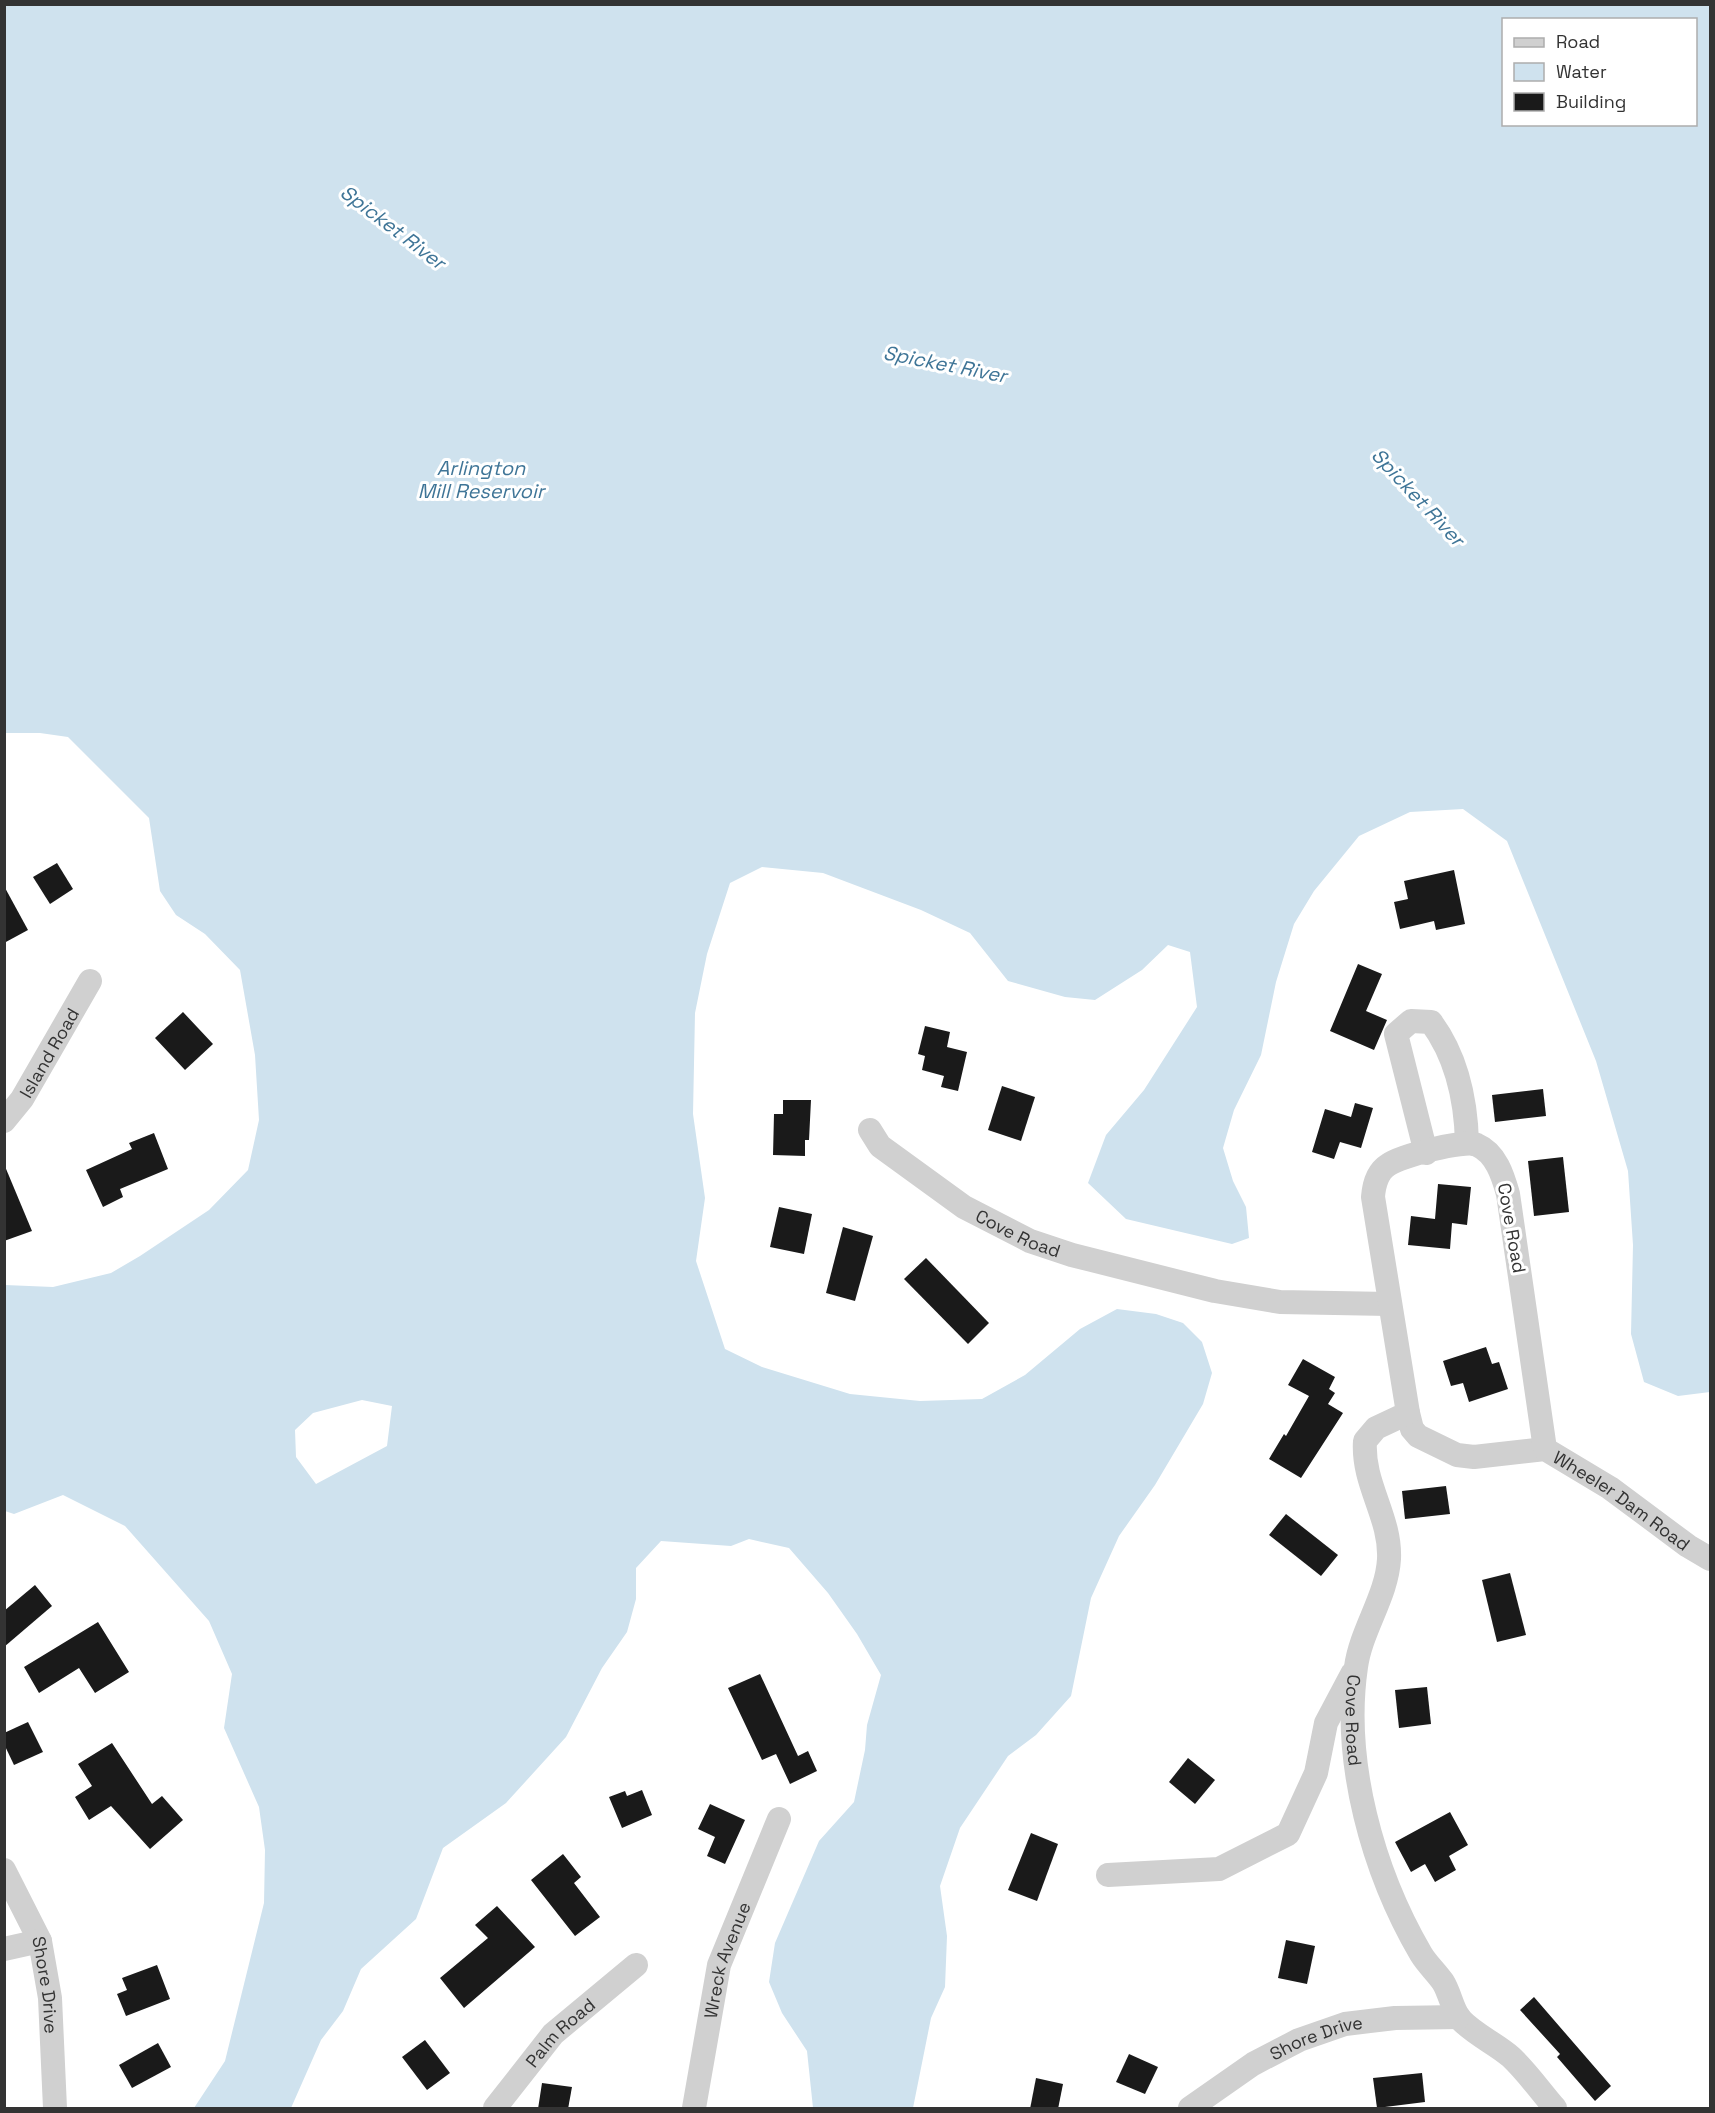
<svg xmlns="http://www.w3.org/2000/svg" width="1715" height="2113" viewBox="0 0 1715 2113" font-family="'Space Grotesk',sans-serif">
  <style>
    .water { fill: #cfe2ee; fill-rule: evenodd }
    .building { fill: #1a1a1a }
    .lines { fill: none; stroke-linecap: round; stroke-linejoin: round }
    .minor { stroke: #d0d0d0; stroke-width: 24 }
    .labels { text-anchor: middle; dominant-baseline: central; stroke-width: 6; stroke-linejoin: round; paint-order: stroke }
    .street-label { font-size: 18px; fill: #333; stroke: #fff }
    .water-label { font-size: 20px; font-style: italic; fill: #3f7597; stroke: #fff }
  </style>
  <rect width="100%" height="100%" fill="#fff"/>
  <path class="water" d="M5 4 1710 5V1392L1678 1396 1644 1382 1631 1334 1633 1245 1628 1171 1596 1061 1507 841 1463 809 1410 812 1359 836 1314 891 1294 924 1276 982 1261 1055 1234 1110 1223 1148 1233 1181 1246 1207 1249 1238 1232 1244 1126 1219 1088 1183 1106 1135 1144 1090 1197 1007 1190 952 1168 945 1142 970 1095 1000 1065 997 1008 981 970 933 921 910 823 873 762 867 730 883 707 954 695 1013 693 1114 705 1198 696 1261 725 1349 762 1367 850 1394 920 1401 982 1399 1025 1375 1080 1329 1117 1309 1156 1314 1183 1323 1202 1342 1212 1373 1203 1404 1155 1485 1119 1536 1091 1598 1071 1696 1036 1735 1008 1756 960 1828 940 1886 947 1936 945 1987 931 2018 913 2108H813L807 2051 782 2013 769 1982 775 1943 819 1841 854 1802 865 1750 867 1725 881 1675 857 1634 828 1593 789 1548 749 1539 731 1546 661 1541 636 1568V1599L627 1632 602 1668 566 1737 506 1803 443 1848 416 1919 361 1969 343 2011 321 2040 291 2108H194L225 2061 264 1903 265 1850 259 1807 224 1728 232 1674 209 1621 125 1526 63 1495 14 1514 5 1511V1285L53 1287 111 1273 140 1256 209 1210 248 1170 259 1120 255 1055 240 970 205 934 176 915 160 891 149 818 68 737 40 733H5ZM1504 20H1696V124H1504ZM362 1400 392 1406 387 1446 316 1484 296 1457 295 1430 313 1413Z"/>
  <g class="building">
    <path d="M57 863 73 889 50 904 33 877Z"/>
    <path d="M1454 870 1465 924 1436 930 1434 921 1400 929 1394 902 1408 899 1404 881Z"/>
    <path d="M4 886 28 930 4 943Z"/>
    <path d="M1358 964 1382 974 1366 1011 1387 1020 1374 1050 1330 1031Z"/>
    <path d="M183 1012 213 1044 185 1070 155 1038Z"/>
    <path d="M925 1026 950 1032 947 1047 967 1052 958 1091 941 1087 944 1076 922 1070 925 1056 918 1054Z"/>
    <path d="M1002 1086 1035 1097 1021 1141 988 1130Z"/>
    <path d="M1543 1089 1546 1116 1495 1122 1492 1095Z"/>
    <path d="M783 1100H811L809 1140H805V1156L773 1155 774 1114H783Z"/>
    <path d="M1355 1103 1373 1108 1361 1148 1340 1142 1334 1159 1312 1152 1325 1109 1351 1117Z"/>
    <path d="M154 1133 168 1169 120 1189 123 1197 103 1207 86 1170 132 1149 129 1143Z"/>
    <path d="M1563 1157 1569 1212 1534 1216 1528 1161Z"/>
    <path d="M4 1164 32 1231 4 1241Z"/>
    <path d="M1438 1184 1471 1187 1467 1225 1452 1223 1450 1249 1408 1245 1411 1216 1435 1219Z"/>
    <path d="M779 1207 812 1214 804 1254 770 1247Z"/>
    <path d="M843 1227 873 1236 855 1301 826 1293Z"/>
    <path d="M926 1258 989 1323 968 1344 904 1279Z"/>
    <path d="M1486 1347 1492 1364 1499 1362 1508 1389 1469 1402 1463 1383 1451 1386 1443 1361Z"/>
    <path d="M1303 1359 1335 1377 1329 1389 1335 1393 1328 1404 1343 1413 1301 1478 1269 1459 1284 1434 1286 1436 1309 1396 1288 1385Z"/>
    <path d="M1446 1486 1450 1514 1405 1519 1402 1491Z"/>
    <path d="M1286 1514 1338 1555 1321 1576 1269 1535Z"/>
    <path d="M1510 1573 1526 1635 1497 1642 1482 1580Z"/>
    <path d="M35 1585 52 1606 4 1647V1611Z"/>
    <path d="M98 1622 129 1672 95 1693 79 1668 39 1693 24 1667Z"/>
    <path d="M760 1674 798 1756 808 1751 817 1771 790 1784 776 1754 762 1760 728 1688Z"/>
    <path d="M1427 1687 1431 1724 1399 1728 1395 1690Z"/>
    <path d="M28 1722 43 1752 14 1765 4 1744V1733Z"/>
    <path d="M112 1743 152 1804 162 1796 183 1820 150 1849 111 1806 89 1820 75 1797 92 1786 78 1764Z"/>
    <path d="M1188 1758 1215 1780 1195 1804 1169 1782Z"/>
    <path d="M642 1790 652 1815 622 1828 609 1797 625 1791 627 1796Z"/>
    <path d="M710 1804 745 1820 725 1864 707 1856 715 1837 698 1829Z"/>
    <path d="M1450 1812 1468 1845 1449 1856 1456 1870 1435 1882 1425 1864 1411 1872 1395 1842Z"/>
    <path d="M1031 1833 1058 1844 1037 1901 1008 1890Z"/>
    <path d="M563 1854 581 1877 574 1883 600 1917 575 1936 531 1880Z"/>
    <path d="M497 1906 535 1947 464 2008 440 1978 488 1938 475 1925Z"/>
    <path d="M1286 1940 1315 1946 1307 1984 1278 1978Z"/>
    <path d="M157 1965 170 1999 126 2016 117 1994 127 1990 122 1978Z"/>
    <path d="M1534 1997 1611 2086 1595 2101 1557 2057 1560 2054 1520 2010Z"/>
    <path d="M425 2040 450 2073 427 2090 402 2057Z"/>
    <path d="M158 2043 171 2067 132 2088 119 2065Z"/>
    <path d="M1129 2054 1158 2067 1145 2094 1116 2082Z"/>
    <path d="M1422 2073 1425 2102 1377 2108 1373 2078Z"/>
    <path d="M1036 2078 1063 2084 1058 2109H1030Z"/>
    <path d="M542 2083 572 2087 568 2109H538Z"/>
  </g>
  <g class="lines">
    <g class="minor">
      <path id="s1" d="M4 1121 22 1099 90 981"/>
      <path id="s2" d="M870 1130 880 1146 964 1207 1030 1241 1072 1255 1215 1291 1280 1302 1389 1304"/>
      <path d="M1426 1153 1396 1034 1411 1021 1431 1022C1457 1057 1466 1100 1467 1143"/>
      <path id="s3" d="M1408 1413 1412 1429 1418 1436 1457 1455 1474 1457 1545 1449 1610 1488 1688 1546 1710 1559"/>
      <path id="s4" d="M1545 1449 1508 1194C1503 1176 1496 1153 1477 1145 1464 1139 1401 1156 1388 1165 1377 1172 1374 1184 1373 1197L1408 1413 1376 1428 1365 1441C1362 1484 1391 1517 1389 1559 1387 1596 1361 1630 1356 1667 1342 1762 1373 1872 1421 1954 1427 1964 1436 1972 1443 1982 1450 1993 1452 2009 1460 2019 1475 2035 1495 2043 1511 2057 1527 2072 1541 2092 1555 2108"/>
      <path id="s5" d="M4 1870 40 1941 50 1998 55 2108"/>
      <path d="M1108 1875 1219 1869 1288 1834 1316 1773 1326 1723 1352 1674"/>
      <path d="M4 1949 40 1941"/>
      <path id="s6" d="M495 2108 553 2034 636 1965"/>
      <path id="s7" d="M694 2108 719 1965 779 1819"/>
      <path id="s8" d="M1190 2108 1253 2064 1299 2040 1345 2024 1395 2018 1459 2017"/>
    </g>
  </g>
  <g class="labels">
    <g class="street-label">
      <text stroke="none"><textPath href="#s1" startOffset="82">Island Road</textPath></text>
      <text transform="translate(1512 1228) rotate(80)">Cove Road</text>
      <text stroke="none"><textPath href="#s2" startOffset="183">Cove Road</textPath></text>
      <text stroke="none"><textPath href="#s3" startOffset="250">Wheeler Dam Road</textPath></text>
      <text stroke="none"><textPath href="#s4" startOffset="1006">Cove Road</textPath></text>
      <text stroke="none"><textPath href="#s7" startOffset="152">Wreck Avenue</textPath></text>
      <text stroke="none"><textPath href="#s5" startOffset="124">Shore Drive</textPath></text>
      <text stroke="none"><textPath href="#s6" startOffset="100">Palm Road</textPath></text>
      <text stroke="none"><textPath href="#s8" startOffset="146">Shore Drive</textPath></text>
    </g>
    <g class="water-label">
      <text transform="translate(393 227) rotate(37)">Spicket River</text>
      <text transform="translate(945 364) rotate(11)">Spicket River</text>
      <text x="481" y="468">Arlington<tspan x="481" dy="23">Mill Reservoir</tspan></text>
      <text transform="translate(1418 497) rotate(47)">Spicket River</text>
    </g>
  </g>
  <rect width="1715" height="2113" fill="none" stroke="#333333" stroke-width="12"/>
  <rect x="1502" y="18" width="195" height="108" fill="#ffffff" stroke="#adadad" stroke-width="1.5"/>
  <rect x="1514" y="38" width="30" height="9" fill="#d0d0d0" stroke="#adadad" stroke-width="1.5"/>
  <text x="1556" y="48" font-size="18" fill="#333333">Road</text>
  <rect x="1514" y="63" width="30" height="18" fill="#cfe2ee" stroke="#adadad" stroke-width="1.5"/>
  <text x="1556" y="78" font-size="18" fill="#333333">Water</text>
  <rect x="1514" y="93" width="30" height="18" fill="#1a1a1a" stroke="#adadad" stroke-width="1.5"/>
  <text x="1556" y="108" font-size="18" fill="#333333">Building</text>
</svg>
